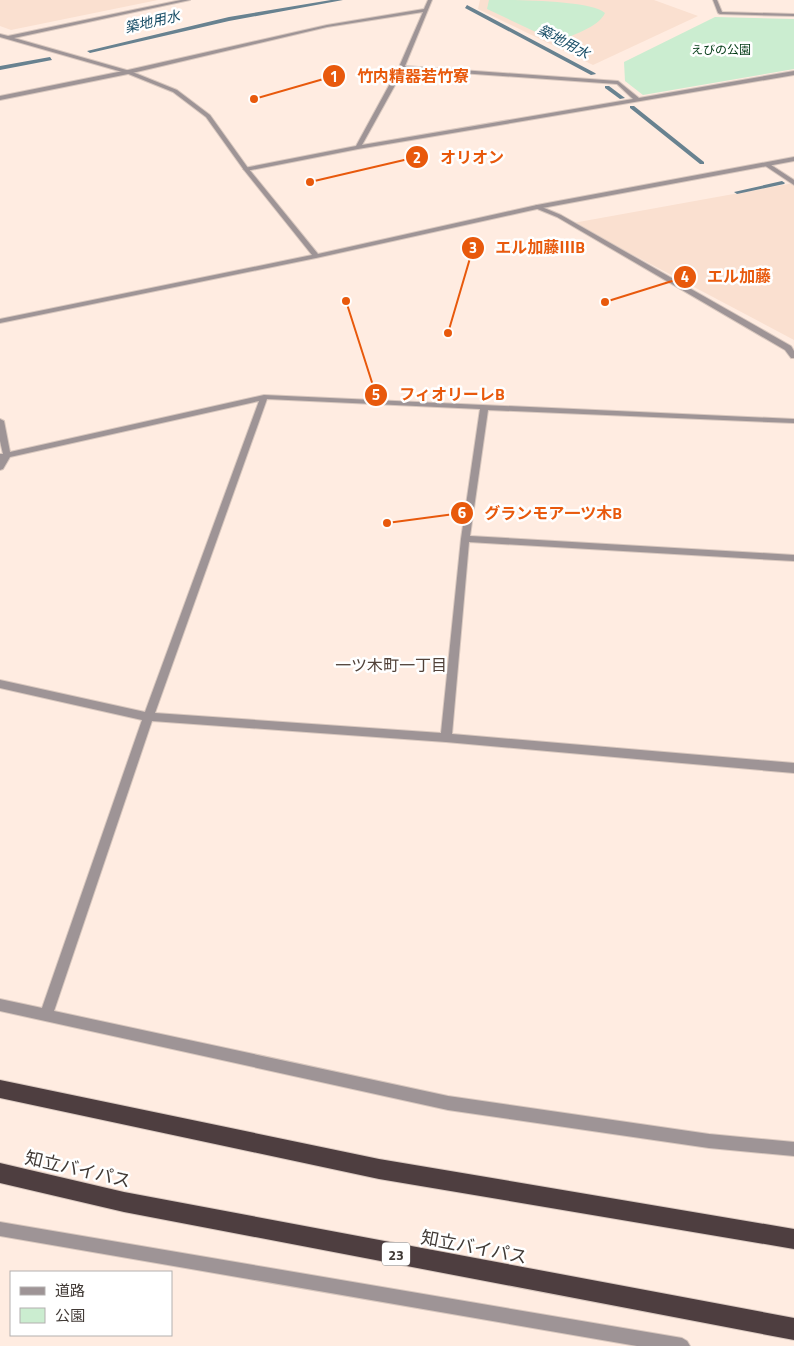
<svg xmlns="http://www.w3.org/2000/svg" width="794" height="1346" viewBox="0 0 794 1346" font-family="'Titillium Web','Noto Sans JP',sans-serif">
  <style>
    .built { fill: #fae0d0 }
    .green { fill: #cbedd0 }
    .lines { fill: none; stroke-linecap: round; stroke-linejoin: round }
    .stream { fill: #688290; fill-rule: evenodd }
    .service-casing { stroke: #d9c8bf; stroke-width: 2 }
    .minor-casing { stroke: #d9c8bf; stroke-width: 2 }
    .tertiary-casing { stroke: #d9c8bf; stroke-width: 2 }
    .trunk-casing { stroke: #d9c8bf; stroke-width: 2 }
    .service { fill: #9e9496; fill-rule: evenodd }
    .minor { fill: #9e9496; fill-rule: evenodd }
    .tertiary { fill: #9e9496; fill-rule: evenodd }
    .trunk { fill: #4e3e40; fill-rule: evenodd }
    .labels { text-anchor: middle; dominant-baseline: central; stroke-width: 5; stroke-linejoin: round; paint-order: stroke }
    .far-park-label { font-size: 12px; fill: #003a14; stroke: #fff }
    .far-water-label { font-size: 14px; font-style: italic; fill: #194e67; stroke: #fff }
    .shield { fill: #fff; stroke: #7a7572; stroke-width: 1 }
    .shield-label { font-size: 14px; font-weight: bold; fill: #413a36 }
    .neighbourhood-label { font-size: 16px; fill: #514239; stroke: #fff }
    .near-street-label { font-size: 18px; fill: #413a36; stroke: #fff }
    .leader { fill: none; stroke: #e8590c; stroke-width: 2 }
    .callout-dot { fill: #e8590c; stroke: #fff; stroke-width: 2 }
    .mark-label { font-size: 15px; text-anchor: middle; font-weight: bold; fill: #fff }
    .callout-label { font-size: 16px; text-anchor: middle; font-weight: bold; fill: #e8590c; stroke: #fff; stroke-width: 5; stroke-linejoin: round; paint-order: stroke }
  </style>
  <rect width="100%" height="100%" fill="#ffece1"/>
  <g class="built">
    <path d="M0 0H158L11 30 0 26Z"/>
    <path d="M480 0H654L698 16 593 65 478 9Z"/>
    <path d="M794 183V340L573 223Z"/>
  </g>
  <g class="green">
    <path d="M489 0C514 0 590 0 605 13 598 28 571 35 557 42L487 9Z"/>
    <path d="M715 17 794 19V69L643 95 625 81 624 62Z"/>
  </g>
  <g class="lines">
    <g class="stream">
      <path d="M331 0H343L229 21 90 53 87 51 229 17Z"/>
      <path d="M467 5 595 73 596 74 591 75 465 8Z"/>
      <path d="M50 57 52 60 0 70V66Z"/>
      <path d="M605 86H609L625 98 620 99 605 88Z"/>
      <path d="M630 106H634L704 162V164H700L630 108Z"/>
      <path d="M782 181 785 183 784 184 737 194 734 192Z"/>
    </g>
    <g class="service-casing">
      <path id="service" d="M764 163H768L794 180V185L764 165Z"/>
    </g>
    <g class="minor-casing">
      <g id="minor">
        <path d="M428 0H432L405 66 618 81 639 98 794 71V75L358 149 246 171 243 169 244 168 356 146 399 67 423 12 327 27 128 74 0 100V96L128 70 327 25 424 9ZM404 69 617 84 633 99 362 145Z"/>
        <path d="M713 0H717L722 12 794 14V16L720 14 718 13Z"/>
        <path d="M537 205 561 215 791 346 794 351V358H791L785 350 557 217 535 208V206Z"/>
        <path d="M264 395 794 419V423L488 410 470 536 794 555V561L469 542 452 734 794 763V773L446 742 152 721 54 1011 448 1096 709 1134 794 1142V1156L709 1148 448 1110 0 1011V999L42 1008 142 720 0 688V680L145 712 259 401 10 457 3 469 0 470V454H3L0 441V419L4 421 10 452ZM267 399 480 409 461 539 441 733 155 713Z"/>
        <path d="M0 1222 682 1338 687 1341 690 1346H637L0 1236Z"/>
      </g>
    </g>
    <g class="tertiary-casing">
      <path id="tertiary" d="M181 0H190L14 38 130 71 177 90 210 115 248 168 318 254 537 205 794 157V161L537 209 316 258 0 323V319L312 255 244 170 206 117 173 92 126 73 0 37V34L8 36Z"/>
    </g>
    <g class="trunk-casing">
      <g id="trunk">
        <path d="M0 1080 379 1159 794 1229V1249L379 1179 0 1098Z"/>
        <path d="M0 1163 124 1192 794 1318V1340L124 1212 0 1183Z"/>
      </g>
    </g>
    <use href="#service" class="service"/>
    <use href="#minor" class="minor"/>
    <use href="#tertiary" class="tertiary"/>
    <use href="#trunk" class="trunk"/>
  </g>
  <g class="labels">
    <g class="far-park-label">
      <text x="721" y="49">えびの公園</text>
    </g>
    <g class="far-water-label">
      <text transform="translate(152 21) rotate(-13)">築地用水</text>
      <text transform="translate(564 41) rotate(28)">築地用水</text>
    </g>
    <rect class="shield" x="382" y="1242.5" width="28" height="23" rx="4"/>
    <g class="shield-label">
      <text x="396" y="1254">23</text>
    </g>
    <g class="neighbourhood-label">
      <text x="391" y="665">一ツ木町一丁目</text>
    </g>
    <g class="near-street-label">
      <text transform="translate(78 1169) rotate(13)">知立バイパス</text>
      <text transform="translate(474 1247) rotate(11)">知立バイパス</text>
    </g>
  </g>
  <path class="leader" d="M254 99L334 76M310 182L417 157M448 333L473 248M605 302L685 277M346 301L376 395M387 523L462 513"/>
  <g class="callout-dot">
    <circle cx="254" cy="99" r="5"/>
    <circle cx="310" cy="182" r="5"/>
    <circle cx="448" cy="333" r="5"/>
    <circle cx="605" cy="302" r="5"/>
    <circle cx="346" cy="301" r="5"/>
    <circle cx="387" cy="523" r="5"/>
    <circle cx="334" cy="76" r="12"/>
    <circle cx="417" cy="157" r="12"/>
    <circle cx="473" cy="248" r="12"/>
    <circle cx="685" cy="277" r="12"/>
    <circle cx="376" cy="395" r="12"/>
    <circle cx="462" cy="513" r="12"/>
  </g>
  <g class="mark-label">
    <text x="334" y="82">1</text>
    <text x="417" y="163">2</text>
    <text x="473" y="253">3</text>
    <text x="685" y="282">4</text>
    <text x="376" y="400">5</text>
    <text x="462" y="518">6</text>
  </g>
  <g class="callout-label">
    <text x="413" y="82">竹内精器若竹寮</text>
    <text x="472" y="163">オリオン</text>
    <text x="540" y="253">エル加藤ⅢB</text>
    <text x="739" y="282">エル加藤</text>
    <text x="452" y="400">フィオリーレB</text>
    <text x="553" y="519">グランモア一ツ木B</text>
  </g>
  <rect x="10" y="1271" width="162" height="65" fill="#ffffff" stroke="#b3b0af"/>
  <rect x="20" y="1287" width="25" height="8" fill="#9e9496" stroke="#b3b0af"/>
  <text x="55" y="1296" font-size="15" fill="#413a36">道路</text>
  <rect x="20" y="1308" width="25" height="15" fill="#cbedd0" stroke="#b3b0af"/>
  <text x="55" y="1321" font-size="15" fill="#413a36">公園</text>
</svg>
